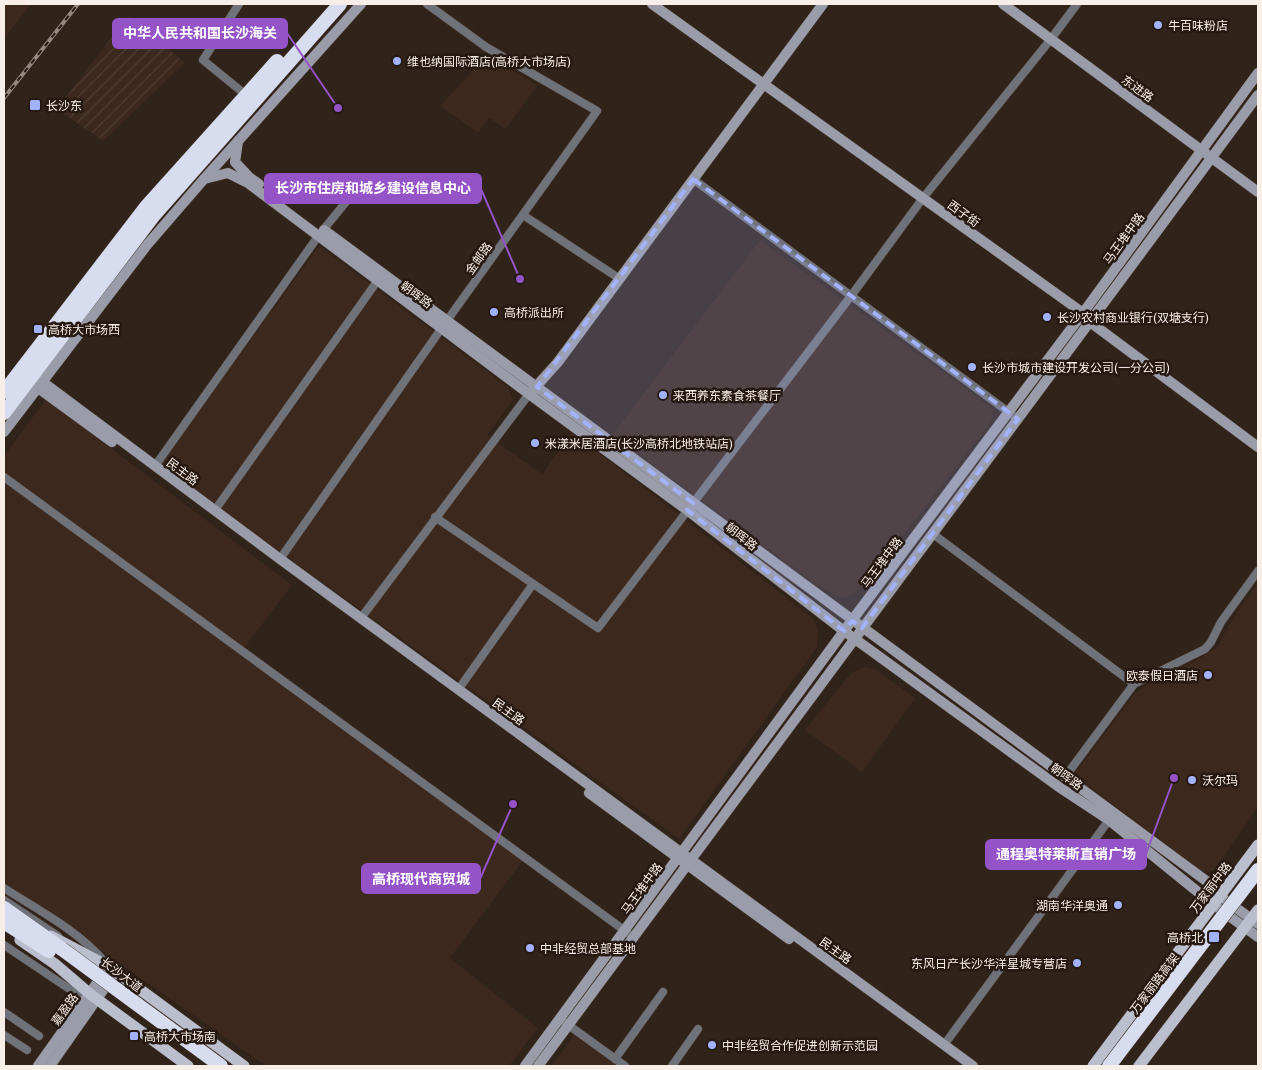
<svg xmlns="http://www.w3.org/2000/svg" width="1262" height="1070" viewBox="0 0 1262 1070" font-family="Literata,'Noto Sans SC',serif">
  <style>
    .built { fill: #3c281c }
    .industrial { fill: url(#industrial-furrows) }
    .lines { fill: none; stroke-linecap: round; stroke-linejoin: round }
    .street-casing { stroke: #4c3f37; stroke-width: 9 }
    .secondary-casing { stroke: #4c3f37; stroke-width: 11 }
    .primary-casing { stroke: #4c3f37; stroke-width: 12 }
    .highway-casing { stroke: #4c3f37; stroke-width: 15 }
    .street { stroke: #707279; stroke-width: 8 }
    .secondary { stroke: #9a9da9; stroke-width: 10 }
    .primary { stroke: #babecd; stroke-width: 11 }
    .highway { stroke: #d8dcef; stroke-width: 14 }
    .rail-casing { stroke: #93877f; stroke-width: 4 }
    .rail { stroke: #261911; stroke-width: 2; stroke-dasharray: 5.5; stroke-linecap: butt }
    .highway-bridge-casing { stroke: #4c3f37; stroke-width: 15; stroke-linecap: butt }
    .highway-bridge { stroke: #d8dcef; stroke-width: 14 }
    .marked { fill: #a3b2fc; fill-opacity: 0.2; stroke: #a3b2fc; stroke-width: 4; stroke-dasharray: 10 6; stroke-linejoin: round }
    .poi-dot { fill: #a3b2fc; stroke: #261911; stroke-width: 2 }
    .labels { text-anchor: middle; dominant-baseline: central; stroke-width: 5; stroke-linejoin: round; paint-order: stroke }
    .poi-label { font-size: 12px; fill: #f8eee8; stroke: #261911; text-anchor: start }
    .street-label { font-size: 12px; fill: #f8eee8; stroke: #261911 }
    .leader { fill: none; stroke: #9453c7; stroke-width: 2 }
    .callout-dot { fill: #9453c7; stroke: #261911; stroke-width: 2 }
    .callout { fill: #9453c7; stroke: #9453c7; stroke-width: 2 }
    .callout-label { font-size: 14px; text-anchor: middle; font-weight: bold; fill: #fff }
  </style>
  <defs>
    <pattern id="industrial-furrows" width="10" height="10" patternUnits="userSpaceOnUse" patternTransform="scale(1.25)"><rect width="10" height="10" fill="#3c281c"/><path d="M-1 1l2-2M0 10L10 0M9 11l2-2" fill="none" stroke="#4f3d32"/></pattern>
  </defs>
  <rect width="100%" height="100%" fill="#30231a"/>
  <g class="built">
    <path d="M4 4H31L4 39Z"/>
    <path d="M489 62 499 63 538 85 506 129 489 118 478 133 440 106 475 68Z"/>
    <path d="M760 240 991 407 993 412 992 421 866 583 851 595 844 598 835 596 819 586 612 435Z"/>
    <path d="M319 246 508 387 513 400 487 435 542 474 572 432 814 619 818 630 817 647 679 839 160 465Z"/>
    <path d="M46 399 292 585 244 648 527 855 450 958 538 1028 509 1066H266L4 883V456Z"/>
    <path d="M1258 584V807L1215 869 1207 873 1200 870 1074 775 1135 693 1148 684 1193 663 1217 647 1235 615Z"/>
    <path d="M865 667 875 669 915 698 862 772 805 730 846 679 853 672Z"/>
    <path d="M575 1034 619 1066H551Z"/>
  </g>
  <path class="industrial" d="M128 16 185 63 103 141 57 109Z"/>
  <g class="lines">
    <g class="street-casing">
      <g id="street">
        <path d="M239 4 203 60 246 95"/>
        <path d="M693 179 1018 419"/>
        <path d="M523 215 620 279"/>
        <path d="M155 466 319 235 350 197"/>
        <path d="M4 477 628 933"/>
        <path d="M215 510 378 280"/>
        <path d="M435 517 598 628 851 296 923 198 1051 39 1077 4"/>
        <path d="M933 534 1134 684"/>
        <path d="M280 559 441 329 597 111 486 47 427 4"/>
        <path d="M361 618 529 394"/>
        <path d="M458 690 533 584"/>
        <path d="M1065 777 1134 684 1205 649 1211 642 1221 622 1258 571"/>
        <path d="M4 888C38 910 77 930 104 961"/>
        <path d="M4 900 58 936"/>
        <path d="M4 945 74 992 88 994"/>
        <path d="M4 1012 39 1036"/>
        <path d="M560 1019 625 1066"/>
        <path d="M4 1035 27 1050"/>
        <path d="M944 1045 1109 820"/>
        <path d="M615 1059 663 992"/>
        <path d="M672 1066 698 1029"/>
      </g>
    </g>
    <g class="secondary-casing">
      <g id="secondary">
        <path d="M652 4 1083 313 1090 322 1258 447"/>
        <path d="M1003 4 1258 192"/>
        <path d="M238 141 235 162 249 177 259 184"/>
        <path d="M204 179 228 173 248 183 529 394 687 510 844 631 1059 787 1109 820 1214 905 1258 937"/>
        <path d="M324 230 1205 880 1220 896 1258 924"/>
        <path d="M32 374 280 559 973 1066"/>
        <path d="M38 388 112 442"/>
        <path d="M533 390 558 362 823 4"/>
        <path d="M4 432 147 245 204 179 361 4"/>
        <path d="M589 793 789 939"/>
        <path d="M38 1066 104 973"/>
        <path d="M50 1066 111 979"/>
        <path d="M525 1066 844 631 1083 313 1258 73"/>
        <path d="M538 1066 1258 95"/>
      </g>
    </g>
    <g class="primary-casing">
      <g id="primary">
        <path d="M51 936 108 966 244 1066"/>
        <path d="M20 940 55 964 90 994 188 1066"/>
        <path d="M1093 1066 1258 845"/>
        <path d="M1139 1066 1258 910"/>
      </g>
    </g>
    <g class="highway-casing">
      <g id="highway">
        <path d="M4 392 146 207 277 61"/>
        <path d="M4 413 154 215 340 4"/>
        <path d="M4 908 62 949"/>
        <path d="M4 922 49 951"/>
      </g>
    </g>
    <use href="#street" class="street"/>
    <use href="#secondary" class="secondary"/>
    <use href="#primary" class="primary"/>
    <use href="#highway" class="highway"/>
    <g class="rail-casing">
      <path id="rail" d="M4 98 78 4"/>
    </g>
    <use href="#rail" class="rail"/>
    <g class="highway-bridge-casing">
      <g id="highway-bridge">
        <path d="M62 949 221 1066"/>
        <path d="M1109 1066 1258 870"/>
      </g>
    </g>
    <use href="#highway-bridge" class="highway-bridge"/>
  </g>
  <path class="marked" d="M693 179 1018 419 862 628 852 621 844 631 687 510 693 503 537 387Z"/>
  <g class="poi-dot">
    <circle cx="1158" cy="25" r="5"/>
    <circle cx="397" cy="61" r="5"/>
    <rect x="29" y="99" width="12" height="12" rx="2.5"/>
    <circle cx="494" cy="312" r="5"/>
    <circle cx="1047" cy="317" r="5"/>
    <rect x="33" y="324" width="10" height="10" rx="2.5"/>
    <circle cx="972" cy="367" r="5"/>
    <circle cx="663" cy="395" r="5"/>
    <circle cx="535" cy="443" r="5"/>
    <circle cx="1208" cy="675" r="5"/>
    <circle cx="1192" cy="780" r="5"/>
    <circle cx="1118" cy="905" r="5"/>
    <rect x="1208" y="931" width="12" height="12" rx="2.5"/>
    <circle cx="530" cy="948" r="5"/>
    <circle cx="1077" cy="963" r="5"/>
    <rect x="129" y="1031" width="10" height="10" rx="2.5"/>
    <circle cx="712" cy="1045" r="5"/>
  </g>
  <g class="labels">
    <g class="poi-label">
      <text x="1168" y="25">牛百味粉店</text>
      <text x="407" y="61">维也纳国际酒店(高桥大市场店)</text>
      <text x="46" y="105">长沙东</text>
      <text x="504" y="312">高桥派出所</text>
      <text x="1057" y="317">长沙农村商业银行(双塘支行)</text>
      <text x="48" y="329">高桥大市场西</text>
      <text x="982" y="367">长沙市城市建设开发公司(一分公司)</text>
      <text x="673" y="395">来西养东素食茶餐厅</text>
      <text x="545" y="443">米漾米居酒店(长沙高桥北地铁站店)</text>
      <text x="1198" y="675" text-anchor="end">欧泰假日酒店</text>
      <text x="1202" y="780">沃尔玛</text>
      <text x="1108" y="905" text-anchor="end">湖南华洋奥通</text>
      <text x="1203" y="937" text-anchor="end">高桥北</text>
      <text x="540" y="948">中非经贸总部基地</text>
      <text x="1067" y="963" text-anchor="end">东风日产长沙华洋星城专营店</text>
      <text x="144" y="1036">高桥大市场南</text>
      <text x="722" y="1045">中非经贸合作促进创新示范园</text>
    </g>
    <g class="street-label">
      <text transform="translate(1138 88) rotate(36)">东进路</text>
      <text transform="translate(964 213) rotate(36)">西子街</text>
      <text transform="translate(1123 238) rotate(-54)">马王堆中路</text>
      <text transform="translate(478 258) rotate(-54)">金邮路</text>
      <text transform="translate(417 294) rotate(37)">朝晖路</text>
      <text transform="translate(183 471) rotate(37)">民主路</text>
      <text transform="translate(742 536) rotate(38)">朝晖路</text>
      <text transform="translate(881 562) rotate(-53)">马王堆中路</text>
      <text transform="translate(509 711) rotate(36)">民主路</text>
      <text transform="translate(1067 776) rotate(36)">朝晖路</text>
      <text transform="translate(1210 887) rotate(-53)">万家丽中路</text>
      <text transform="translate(641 888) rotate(-54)">马王堆中路</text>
      <text transform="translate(836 950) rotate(36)">民主路</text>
      <text transform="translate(122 974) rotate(37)">长沙大道</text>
      <text transform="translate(1154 983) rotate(-53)">万家丽路高架</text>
      <text transform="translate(64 1009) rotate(-54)">嘉盈路</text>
    </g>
  </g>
  <path class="leader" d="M338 108L287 33M520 279L481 189M1174 778L1146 854M513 804L480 879"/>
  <g class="callout-dot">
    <circle cx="338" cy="108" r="5"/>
    <circle cx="520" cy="279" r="5"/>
    <circle cx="1174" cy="778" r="5"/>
    <circle cx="513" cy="804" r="5"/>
  </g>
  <g class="callout">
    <rect x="113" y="19" width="174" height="29" rx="5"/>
    <rect x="265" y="174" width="216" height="29" rx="5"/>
    <rect x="986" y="840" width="160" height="29" rx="5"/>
    <rect x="362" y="864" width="118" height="29" rx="5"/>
  </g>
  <g class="callout-label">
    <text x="200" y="38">中华人民共和国长沙海关</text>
    <text x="373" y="193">长沙市住房和城乡建设信息中心</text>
    <text x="1066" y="859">通程奥特莱斯直销广场</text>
    <text x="421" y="884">高桥现代商贸城</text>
  </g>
  <rect width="1262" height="1070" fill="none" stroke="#f8eee8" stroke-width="10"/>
</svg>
